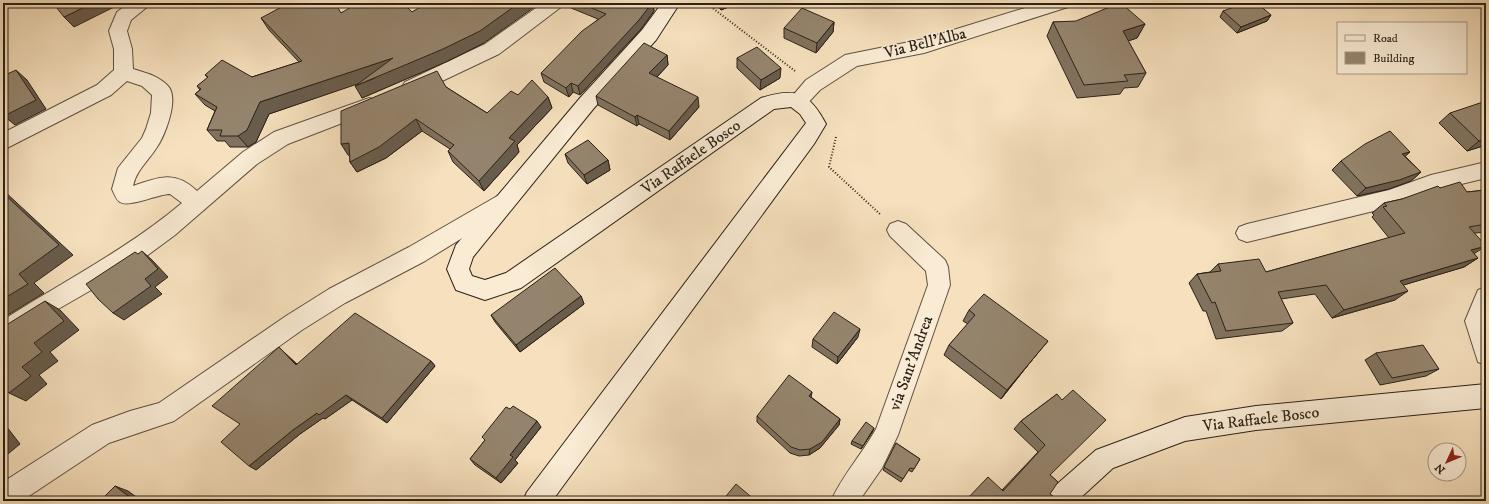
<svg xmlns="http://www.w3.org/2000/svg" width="1489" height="504" viewBox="0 0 1489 504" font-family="'IM FELL DW Pica',serif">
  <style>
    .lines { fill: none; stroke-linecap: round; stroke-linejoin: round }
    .street-casing { stroke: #5e5140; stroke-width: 2 }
    .secondary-casing { stroke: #2c2117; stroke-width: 2 }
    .path { stroke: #2c2117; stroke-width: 2; stroke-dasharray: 1 2; stroke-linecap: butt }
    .street { fill: #f9ebd4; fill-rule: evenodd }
    .secondary { fill: #f9ebd4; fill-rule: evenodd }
    .wall { fill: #80725e; stroke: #2c2117 }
    .shaded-wall { fill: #685c4c; stroke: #2c2117 }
    .building { fill: #95846d; stroke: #2c2117 }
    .labels { text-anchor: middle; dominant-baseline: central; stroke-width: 3; stroke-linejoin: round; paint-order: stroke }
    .street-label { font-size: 16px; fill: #2c2117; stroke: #f9ebd4 }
  </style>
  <rect width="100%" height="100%" fill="#f6e0bd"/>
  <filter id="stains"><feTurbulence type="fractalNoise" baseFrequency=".005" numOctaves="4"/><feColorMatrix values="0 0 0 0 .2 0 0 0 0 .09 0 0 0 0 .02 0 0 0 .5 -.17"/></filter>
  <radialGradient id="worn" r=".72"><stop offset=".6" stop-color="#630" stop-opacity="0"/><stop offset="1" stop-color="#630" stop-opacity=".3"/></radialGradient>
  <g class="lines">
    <g class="street-casing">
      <g id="street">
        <path d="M129 3H150L147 7 131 20 127 31 132 49 133 69C146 73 159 76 168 86 180 99 164 138 155 150 147 162 136 171 133 186 159 177 175 170 197 191L243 152 274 132 369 98 376 100 379 105 376 110 288 144 257 164 175 235 133 266 60 308 11 340 3 344V320C64 281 126 250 182 203L170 194C158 194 129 208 120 202 116 200 114 193 112 189L118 168 142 138 146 129 151 113 152 95 142 86 127 81 111 95 3 150V133L97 85 114 70V49L109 31 117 12Z"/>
        <path d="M543 3H564L561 7 499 54 419 92 412 94 405 92 402 87 405 82 485 44Z"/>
        <path d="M1041 3H1071L1068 7 924 53 857 66 820 90 806 105 799 107 792 105 789 100 806 80 845 55 924 39Z"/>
        <path d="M1486 162V178L1433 191 1390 207 1247 242 1239 239 1236 233 1239 227 1247 224 1389 190 1431 175Z"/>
        <path d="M506 192 513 195 517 201 513 207 425 261 345 303 302 330 174 421 109 443 29 496 20 501H3V482L92 425 130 411 159 403 286 316 329 289 409 247 499 195Z"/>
        <path d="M898 221 906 224 945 260 948 267 950 285 898 435 882 468 859 501H831C842 476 862 454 876 429L928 285 926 271 890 236 887 230 890 224Z"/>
        <path d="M1486 287V365L1478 362 1465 321 1478 290Z"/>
      </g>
    </g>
    <g class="secondary-casing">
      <g id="secondary">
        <path d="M662 3H680L656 40 594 108 473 257 469 269 472 276 485 280 506 273 761 98C796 87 809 92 826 124L814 144 552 501H523L527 492 806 123 800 114 791 107 774 109 521 288 485 300 456 290 447 269 456 245 580 98 642 30Z"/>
        <path d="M1486 384V408L1256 430 1185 441 1113 468 1077 501H1044L1048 492 1096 450 1185 417 1256 406Z"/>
      </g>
    </g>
    <g class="path">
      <path d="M706 3 795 71"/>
      <path d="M836 137 829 167 881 215"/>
    </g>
    <use href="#street" class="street"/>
    <use href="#secondary" class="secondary"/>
  </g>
  <g class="wall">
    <path d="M570 3H653L654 11 641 29 580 95 573 92 569 97 544 82 541 73 598 19 571 8Z"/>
    <path d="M715 3H738L721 10Z"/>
    <path d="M1223 11 1271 15 1267 21 1237 33 1220 17Z"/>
    <path d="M412 12 484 43 448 61 362 98 359 83 269 114 256 142 248 147H230L225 141H217L207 130 215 111 205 105 195 94 200 90 197 86 208 78 205 75 252 77 299 62 269 30 261 18 341 13Z"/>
    <path d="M834 22 833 32 816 53 784 38V28Z"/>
    <path d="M1053 22 1145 24 1137 38 1128 41 1146 73 1138 87 1124 88 1120 94 1077 98 1047 36Z"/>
    <path d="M667 55 668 65 657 77 699 107 670 140 639 124 637 126 598 105 596 96Z"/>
    <path d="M737 58 780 78 760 90 737 68Z"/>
    <path d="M446 87 487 113 518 95 548 97 552 108 517 145 519 152 484 191 453 162 448 151 450 149 422 131 386 158 357 172 350 162V155H348Z"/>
    <path d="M1450 113 1486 145 1467 151 1439 123Z"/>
    <path d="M1410 152 1405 156 1421 172 1411 181 1389 189 1357 196 1332 170 1341 161Z"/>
    <path d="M565 154 608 160 610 170 587 184 568 163Z"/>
    <path d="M1440 188 1467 192 1486 190V232L1475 233 1474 254 1478 258 1464 267 1403 285 1395 300 1332 318 1315 294 1281 299 1293 323 1282 331 1216 339 1206 311H1203L1189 283 1197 274 1210 272 1218 264 1266 272 1389 238 1372 217 1374 215 1372 213 1384 203 1402 199Z"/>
    <path d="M581 296 584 304 520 352 495 322 491 315Z"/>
    <path d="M969 310 1040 350 1001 399 944 355 949 345 968 324 963 321Z"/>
    <path d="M858 337 837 364 812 347 813 339Z"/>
    <path d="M285 353 297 364 431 361 435 366 387 423 352 400 325 419 323 418 300 434 256 470 240 424Z"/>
    <path d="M1376 353 1439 369 1426 376 1380 385 1365 360Z"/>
    <path d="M1057 394 1050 475 1058 482 1002 490 1038 452 1014 429 1021 421Z"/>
    <path d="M811 397 840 419 839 425 820 448 809 455 799 456 790 453 757 422V416Z"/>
    <path d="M541 427 515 460 518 463 501 483 475 465 470 459 485 440 482 437Z"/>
    <path d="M873 431 861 449 851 444 852 441Z"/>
    <path d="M896 443 920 459 912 472 908 470 901 482 883 470Z"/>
  </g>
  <g class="shaded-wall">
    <path d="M93 3H122L74 27 64 17Z"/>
    <path d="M519 3H540L484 43 448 61 362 98 355 86 375 78 269 114 256 142 248 147 238 136 260 102 393 58Z"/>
    <path d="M652 3H653L654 11 641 29 580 95 578 86Z"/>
    <path d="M720 3H738L721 10Z"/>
    <path d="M1271 15 1267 21 1237 33 1241 27Z"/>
    <path d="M834 22 833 32 816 53 817 43Z"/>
    <path d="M1145 24 1137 38 1116 45 1123 31Z"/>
    <path d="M667 55 668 65 651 83 649 73Z"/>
    <path d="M781 68 780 78 760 90 761 80Z"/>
    <path d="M16 70 27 80 46 109 15 125 4 116Z"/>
    <path d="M571 83 573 92 569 97 566 88Z"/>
    <path d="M548 97 552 108 517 145 519 152 484 191 479 181 509 138Z"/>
    <path d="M698 97 699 107 670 140 669 131Z"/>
    <path d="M637 115 639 124 637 126 635 117Z"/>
    <path d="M416 119 422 131 386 158 357 172 350 162Z"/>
    <path d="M1486 139V145L1467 151 1479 141Z"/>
    <path d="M349 143 356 154 348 155 341 144Z"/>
    <path d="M1410 152 1400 161 1402 154Z"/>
    <path d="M608 160 610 170 587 184 584 175Z"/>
    <path d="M1421 172 1411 181 1389 189 1357 196 1366 188Z"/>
    <path d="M3 190 73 255 34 283 44 293 3 318Z"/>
    <path d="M1486 246 1472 255 1471 250Z"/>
    <path d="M142 251 152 260 168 277 155 287 162 294 124 320 113 313 145 279Z"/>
    <path d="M1478 258 1464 267 1387 290 1400 281Z"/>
    <path d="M1408 291 1395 300 1332 318 1344 310Z"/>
    <path d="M581 296 584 304 520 352 516 345Z"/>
    <path d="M45 301 60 310 79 330 50 352 58 361 39 375 47 384 26 401 9 393 22 367Z"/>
    <path d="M860 329 858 337 837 364 838 357Z"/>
    <path d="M1048 341 1040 350 1001 399 1007 390Z"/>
    <path d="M279 347 302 370 296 365Z"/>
    <path d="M431 361 435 366 387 423 382 418Z"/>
    <path d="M812 392 811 398 809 396Z"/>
    <path d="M346 395 352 400 325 419 323 418 300 434 256 470 249 466 293 430 317 413Z"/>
    <path d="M840 419 839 425 820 448 809 455 810 449Z"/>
    <path d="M537 421 541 427 515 460 518 463 501 483 496 478 510 455Z"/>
    <path d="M3 422 20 444 3 458Z"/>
    <path d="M874 428 873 431 861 449 863 446Z"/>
    <path d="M115 486 128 491 142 501H135Z"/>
  </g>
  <g class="building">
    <path d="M53 3H93L64 17Z"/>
    <path d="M289 3H335L341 13 358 3H403L412 12 427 3H519L480 31 443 49 355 86 393 58 260 102 247 130 238 136H220L222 130H207L217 107 195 94 201 89 197 86 208 77 205 75 222 60 252 77 302 61 261 18Z"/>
    <path d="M580 3H652L639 20 578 86 571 83 566 88 541 73 582 31 606 14Z"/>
    <path d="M1119 3H1121L1145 24 1123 31 1146 73 1124 75 1128 81 1084 85 1053 22 1076 21Z"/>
    <path d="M1245 3H1257L1271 15 1241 27 1223 11Z"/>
    <path d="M802 8 834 22 817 43 784 28Z"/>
    <path d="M644 43 667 55 649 73 698 97 669 131 637 115 635 117 596 96Z"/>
    <path d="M757 47 781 68 761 80 737 58Z"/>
    <path d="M16 70 36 100 4 116 3 114V76Z"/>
    <path d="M437 71 446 87 487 113 511 91 518 95 532 80 548 97 509 138 515 141 479 181 448 151 454 145 416 119 379 147 350 162 349 143 341 144V111Z"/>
    <path d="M1483 102 1486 105V139L1479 141 1450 113Z"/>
    <path d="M1390 131 1410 152 1402 154 1421 172 1399 180 1366 188 1341 161 1365 144Z"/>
    <path d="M588 140 608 160 584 175 565 154Z"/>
    <path d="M1460 182 1467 192 1486 190V224L1469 227 1486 246 1471 250 1478 258 1400 281 1408 291 1344 310 1326 285 1278 292 1293 323 1226 331 1215 302 1212 303 1197 274 1221 271 1218 264 1259 259 1266 272 1405 233 1383 207 1387 206 1384 203 1402 199 1438 186 1440 188Z"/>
    <path d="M3 193 59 245 19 274 28 284 3 299Z"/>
    <path d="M142 251 158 269 145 279 151 286 113 313 98 299 86 284 135 252 138 254Z"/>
    <path d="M555 268 581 296 516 345 491 315Z"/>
    <path d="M984 294 1048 341 1007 390 949 345 975 315 969 310Z"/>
    <path d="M45 301 64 321 34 343 42 352 22 367 31 376 9 393 3 386V327Z"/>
    <path d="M834 312 860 329 838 357 813 339Z"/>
    <path d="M355 313 431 361 382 418 346 395 319 415 317 413 293 430 249 466 221 442 240 424 212 406 279 347 296 365Z"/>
    <path d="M1423 345 1439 369 1392 378 1376 353Z"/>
    <path d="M789 375 812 392 809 396 840 419 822 442 810 449 800 450 791 447 757 416Z"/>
    <path d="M1073 390 1106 420 1050 475 1058 482 1050 494 1053 496 1049 501H965L988 477 1003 491 1045 445 1021 421 1057 394 1062 400Z"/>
    <path d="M513 406 537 421 510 455 513 457 496 478 470 459 485 440 482 437 506 407 510 409Z"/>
    <path d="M866 422 874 428 863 446 852 441Z"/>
    <path d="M3 435 5 438 3 440Z"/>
    <path d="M896 443 920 459 914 469 910 468 903 479 884 467Z"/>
    <path d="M736 484 756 501H722Z"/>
    <path d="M115 486 135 501H100Z"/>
  </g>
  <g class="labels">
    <g class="street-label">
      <text transform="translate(925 43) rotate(-14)">Via Bell'Alba</text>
      <text transform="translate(691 157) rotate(-35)">Via Raffaele Bosco</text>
      <text transform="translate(911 363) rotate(-70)">via Sant'Andrea</text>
      <text transform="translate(1261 419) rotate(-7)">Via Raffaele Bosco</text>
    </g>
  </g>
  <rect width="1489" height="504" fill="none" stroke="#f6e0bd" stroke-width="16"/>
  <rect x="4" y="4" width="1481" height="496" fill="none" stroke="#2c2117" stroke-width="2"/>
  <rect x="8" y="8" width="1473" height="488" fill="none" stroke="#2c2117"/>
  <rect x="1337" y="22" width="130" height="52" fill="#f9ebd4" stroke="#a79a88"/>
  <rect x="1345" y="35" width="20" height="6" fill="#f9ebd4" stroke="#a79a88"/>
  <text x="1373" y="42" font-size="12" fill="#2c2117">Road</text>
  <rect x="1345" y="52" width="20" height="12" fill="#95846d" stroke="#a79a88"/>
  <text x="1373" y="62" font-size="12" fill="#2c2117">Building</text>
  <g transform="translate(1447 462) rotate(226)"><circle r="19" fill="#f9ebd4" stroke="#a79a88"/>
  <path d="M0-3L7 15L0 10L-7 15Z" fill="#8f2418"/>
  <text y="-6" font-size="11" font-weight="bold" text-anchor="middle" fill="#2c2117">N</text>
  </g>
  <rect width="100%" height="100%" filter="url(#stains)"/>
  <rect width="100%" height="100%" fill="url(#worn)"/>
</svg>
